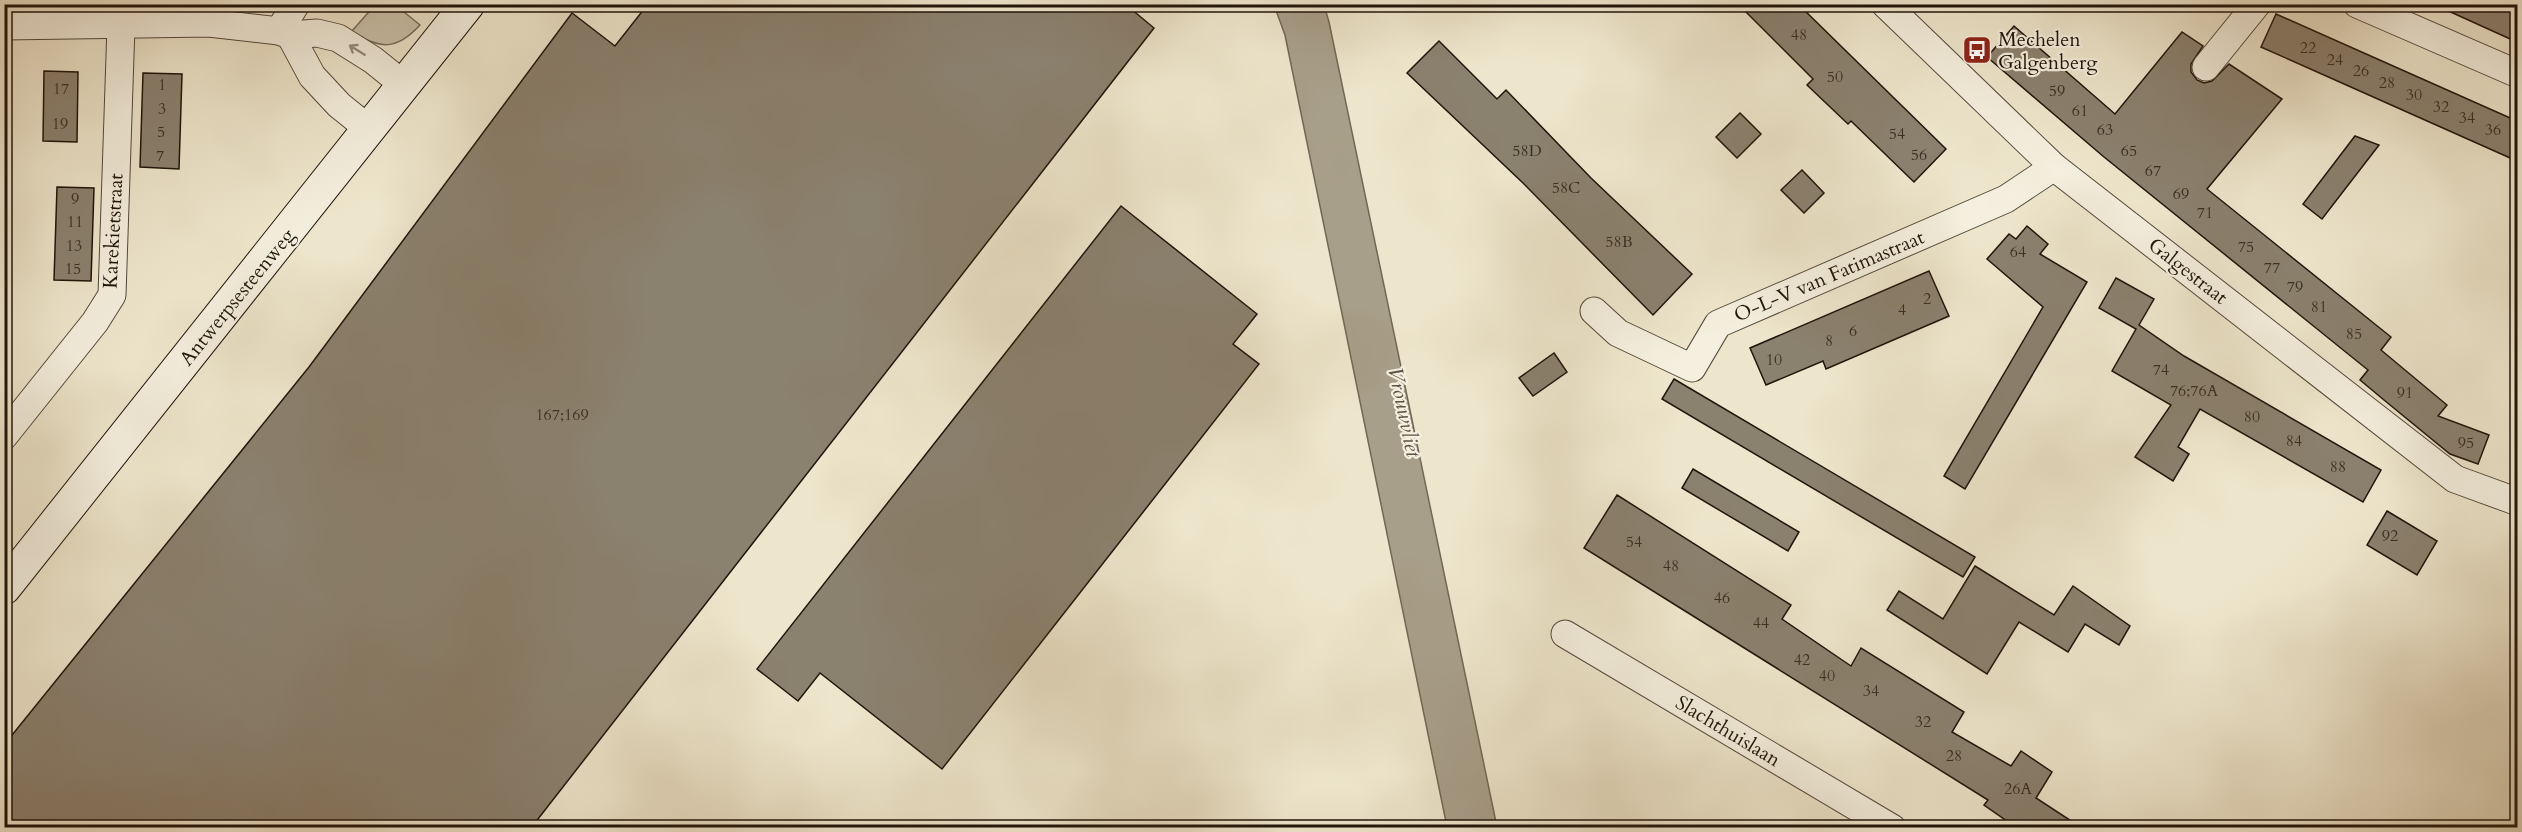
<svg xmlns="http://www.w3.org/2000/svg" width="2522" height="832" viewBox="0 0 2522 832" font-family="Cardo,serif">
  <style>
    .green { fill: #cbc2ab; stroke: #766b5b; stroke-width: 1.5 }
    .water { fill: #a89f8a; stroke: #726757; stroke-width: 1.5 }
    .building { fill: #8b816f; stroke: #20140b; stroke-width: 1.5 }
    .lines { fill: none; stroke-linecap: round; stroke-linejoin: round }
    .street-casing { stroke: #54483b; stroke-width: 29 }
    .secondary-casing { stroke: #20140b; stroke-width: 35 }
    .street { stroke: #f4efde; stroke-width: 27 }
    .secondary { stroke: #f4efde; stroke-width: 33 }
    .oneway { stroke: #958c7f }
    .labels { text-anchor: middle; dominant-baseline: central; stroke-width: 4.5; stroke-linejoin: round; paint-order: stroke }
    .number-label { font-size: 16px; fill: #3b2f24 }
    .poi-label { font-size: 20px; fill: #20140b; stroke: #f4efde; text-anchor: start }
    .street-label { font-size: 20px; fill: #20140b; stroke: #f4efde }
    .water-label { font-size: 21px; font-style: italic; fill: #5d5344; stroke: #f4efde }
  </style>
  <rect width="100%" height="100%" fill="#eee6cc"/>
  <filter id="stains"><feTurbulence type="fractalNoise" baseFrequency=".00333" numOctaves="4"/><feColorMatrix values="0 0 0 0 .2 0 0 0 0 .09 0 0 0 0 .02 0 0 0 .5 -.17"/></filter>
  <radialGradient id="worn" r=".72"><stop offset=".6" stop-color="#630" stop-opacity="0"/><stop offset="1" stop-color="#630" stop-opacity=".3"/></radialGradient>
  <path class="green" d="M375 5H410L404 12 420 25C396 51 381 49 351 32Z"/>
  <path class="water" d="M1274 5H1324L1329 22 1497 827H1447L1285 35Z"/>
  <g class="building">
    <path d="M648 4H1125L1154 28 531 828H4V745L309 367 572 13 615 46Z"/>
    <path d="M1738 4H1798L1946 149 1914 182 1851 121 1848 124 1807 85 1813 79Z"/>
    <path d="M2433 4H2517V42L2497 33Z"/>
    <path d="M2276 14 2517 121V161L2261 47Z"/>
    <path d="M2014 26 2115 114 2182 32 2203 46 2191 64V72L2197 80 2204 83 2212 81 2229 64 2282 99 2207 189 2391 337 2381 350 2447 405 2438 416 2489 435 2478 464 2450 454 2384 400 2360 380 2368 370 2104 157 1987 57Z"/>
    <path d="M1439 41 1497 99 1506 90 1591 178 1692 274 1653 315 1523 183 1407 73Z"/>
    <path d="M44 71 78 72 77 142 43 141Z"/>
    <path d="M143 73 182 74 179 169 140 167Z"/>
    <path d="M1740 113 1761 134 1737 158 1716 137Z"/>
    <path d="M2355 136 2379 145 2322 219 2303 204Z"/>
    <path d="M1802 170 1824 193 1804 213 1781 190Z"/>
    <path d="M57 187 94 188 91 281 54 280Z"/>
    <path d="M1121 206 1257 314 1233 344 1259 364 942 769 820 673 798 701 757 669Z"/>
    <path d="M2027 226 2048 244 2040 254 2087 282 1965 489 1944 476 2043 307 1987 259 2009 234 2016 239Z"/>
    <path d="M1929 271 1949 316 1826 369 1823 361 1766 385 1750 348Z"/>
    <path d="M2116 278 2154 299 2139 325 2184 356 2381 470 2363 502 2200 409 2178 447 2189 454 2173 481 2135 457 2171 405 2112 371 2136 329 2099 308Z"/>
    <path d="M1554 353 1567 372 1533 396 1519 378Z"/>
    <path d="M1674 379 1975 557 1963 577 1662 399Z"/>
    <path d="M1693 469 1799 532 1788 551 1682 488Z"/>
    <path d="M1617 495 1791 605 1782 619 1851 666 1861 648 1964 712 1952 732 2011 766 2021 751 2052 772 2036 798 2082 828H2017L1984 805 1988 800 1584 548Z"/>
    <path d="M2387 511 2437 541 2417 575 2367 545Z"/>
    <path d="M1975 566 2054 615 2073 586 2130 626 2119 645 2085 624 2068 652 2019 622 1987 674 1887 610 1899 591 1943 619Z"/>
  </g>
  <g class="lines">
    <g class="street-casing">
      <g id="street">
        <path d="M1885 4 2054 167 2455 479 2518 502"/>
        <path d="M2357 4 2518 74"/>
        <path d="M4 26 209 23 279 31 290 35 317 33 338 38 373 60 404 85"/>
        <path d="M279 31 296 4"/>
        <path d="M290 35 312 76 339 105 370 130"/>
        <path d="M2206 67 2257 4"/>
        <path d="M1594 311 1618 333 1692 368 1718 324 2006 199 2054 167"/>
        <path d="M4 436 95 322 112 295 121 26"/>
        <path d="M1565 634 1892 828"/>
      </g>
    </g>
    <g class="secondary-casing">
      <path id="secondary" d="M4 588 468 4"/>
    </g>
    <use href="#street" class="street"/>
    <use href="#secondary" class="secondary"/>
  </g>
  <defs><path id="oneway-shaft" d="M-6 0H5M1.5-3L5.5 0L1.5 3" fill="none" stroke-width="1.6" stroke-linecap="round" stroke-linejoin="round" transform="scale(1.5)"/></defs>
  <use class="oneway" href="#oneway-shaft" transform="translate(357 50) rotate(-148)"/>
  <defs>
    <g id="bus-square" transform="scale(1.5)"><rect x="-9" y="-9" width="18" height="18" rx="4" fill="#8f2418" stroke="#f4efde"/><path d="M-5-6H5V4H4V6H2V4H-2V6H-4V4H-5ZM-3.5-4V0h7V-4ZM-3.5 1.2v1.5H-2V1.2ZM2 1.2v1.5H3.5V1.2Z" fill="#fff"/></g>
  </defs>
  <g fill-rule="evenodd">
    <use href="#bus-square" x="1977" y="50"/>
  </g>
  <g class="labels">
    <g class="number-label">
      <text x="1799" y="35">48</text>
      <text x="2308" y="48">22</text>
      <text x="2335" y="60">24</text>
      <text x="2361" y="71">26</text>
      <text x="1835" y="77">50</text>
      <text x="2387" y="83">28</text>
      <text x="162" y="85">1</text>
      <text x="61" y="89">17</text>
      <text x="2057" y="91">59</text>
      <text x="2414" y="95">30</text>
      <text x="2441" y="107">32</text>
      <text x="162" y="109">3</text>
      <text x="2080" y="111">61</text>
      <text x="2467" y="118">34</text>
      <text x="60" y="124">19</text>
      <text x="2105" y="130">63</text>
      <text x="2493" y="130">36</text>
      <text x="161" y="132">5</text>
      <text x="1897" y="134">54</text>
      <text x="1527" y="151">58D</text>
      <text x="2129" y="151">65</text>
      <text x="1919" y="155">56</text>
      <text x="160" y="156">7</text>
      <text x="2153" y="171">67</text>
      <text x="1566" y="188">58C</text>
      <text x="2181" y="194">69</text>
      <text x="75" y="199">9</text>
      <text x="2205" y="213">71</text>
      <text x="75" y="222">11</text>
      <text x="1619" y="242">58B</text>
      <text x="74" y="246">13</text>
      <text x="2246" y="247">75</text>
      <text x="2018" y="252">64</text>
      <text x="2272" y="268">77</text>
      <text x="73" y="269">15</text>
      <text x="2295" y="287">79</text>
      <text x="1927" y="299">2</text>
      <text x="2319" y="307">81</text>
      <text x="1902" y="310">4</text>
      <text x="1853" y="331">6</text>
      <text x="2354" y="334">85</text>
      <text x="1829" y="341">8</text>
      <text x="1774" y="360">10</text>
      <text x="2161" y="370">74</text>
      <text x="2194" y="391">76;76A</text>
      <text x="2405" y="393">91</text>
      <text x="562" y="415">167;169</text>
      <text x="2252" y="417">80</text>
      <text x="2294" y="441">84</text>
      <text x="2466" y="443">95</text>
      <text x="2338" y="467">88</text>
      <text x="2390" y="536">92</text>
      <text x="1634" y="542">54</text>
      <text x="1671" y="566">48</text>
      <text x="1722" y="598">46</text>
      <text x="1761" y="623">44</text>
      <text x="1802" y="660">42</text>
      <text x="1827" y="676">40</text>
      <text x="1871" y="691">34</text>
      <text x="1923" y="722">32</text>
      <text x="1954" y="756">28</text>
      <text x="2018" y="789">26A</text>
    </g>
    <g class="poi-label">
      <text x="1998" y="39">Mechelen<tspan x="1998" dy="23">Galgenberg</tspan></text>
    </g>
    <g class="street-label">
      <text transform="translate(113 231) rotate(-87)">Karekietstraat</text>
      <text transform="translate(2188 271) rotate(38)">Galgestraat</text>
      <text transform="translate(1829 276) rotate(-23)">O-L-V van Fatimastraat</text>
      <text transform="translate(237 297) rotate(-51)">Antwerpsesteenweg</text>
      <text transform="translate(1728 731) rotate(31)">Slachthuislaan</text>
    </g>
    <g class="water-label">
      <text transform="translate(1404 412) rotate(78)">Vrouwvliet</text>
    </g>
  </g>
  <rect width="2522" height="832" fill="none" stroke="#eee6cc" stroke-width="24"/>
  <rect x="6" y="6" width="2510" height="820" fill="none" stroke="#20140b" stroke-width="3"/>
  <rect x="12" y="12" width="2498" height="808" fill="none" stroke="#20140b" stroke-width="1.5"/>
  <rect width="100%" height="100%" filter="url(#stains)"/>
  <rect width="100%" height="100%" fill="url(#worn)"/>
</svg>
